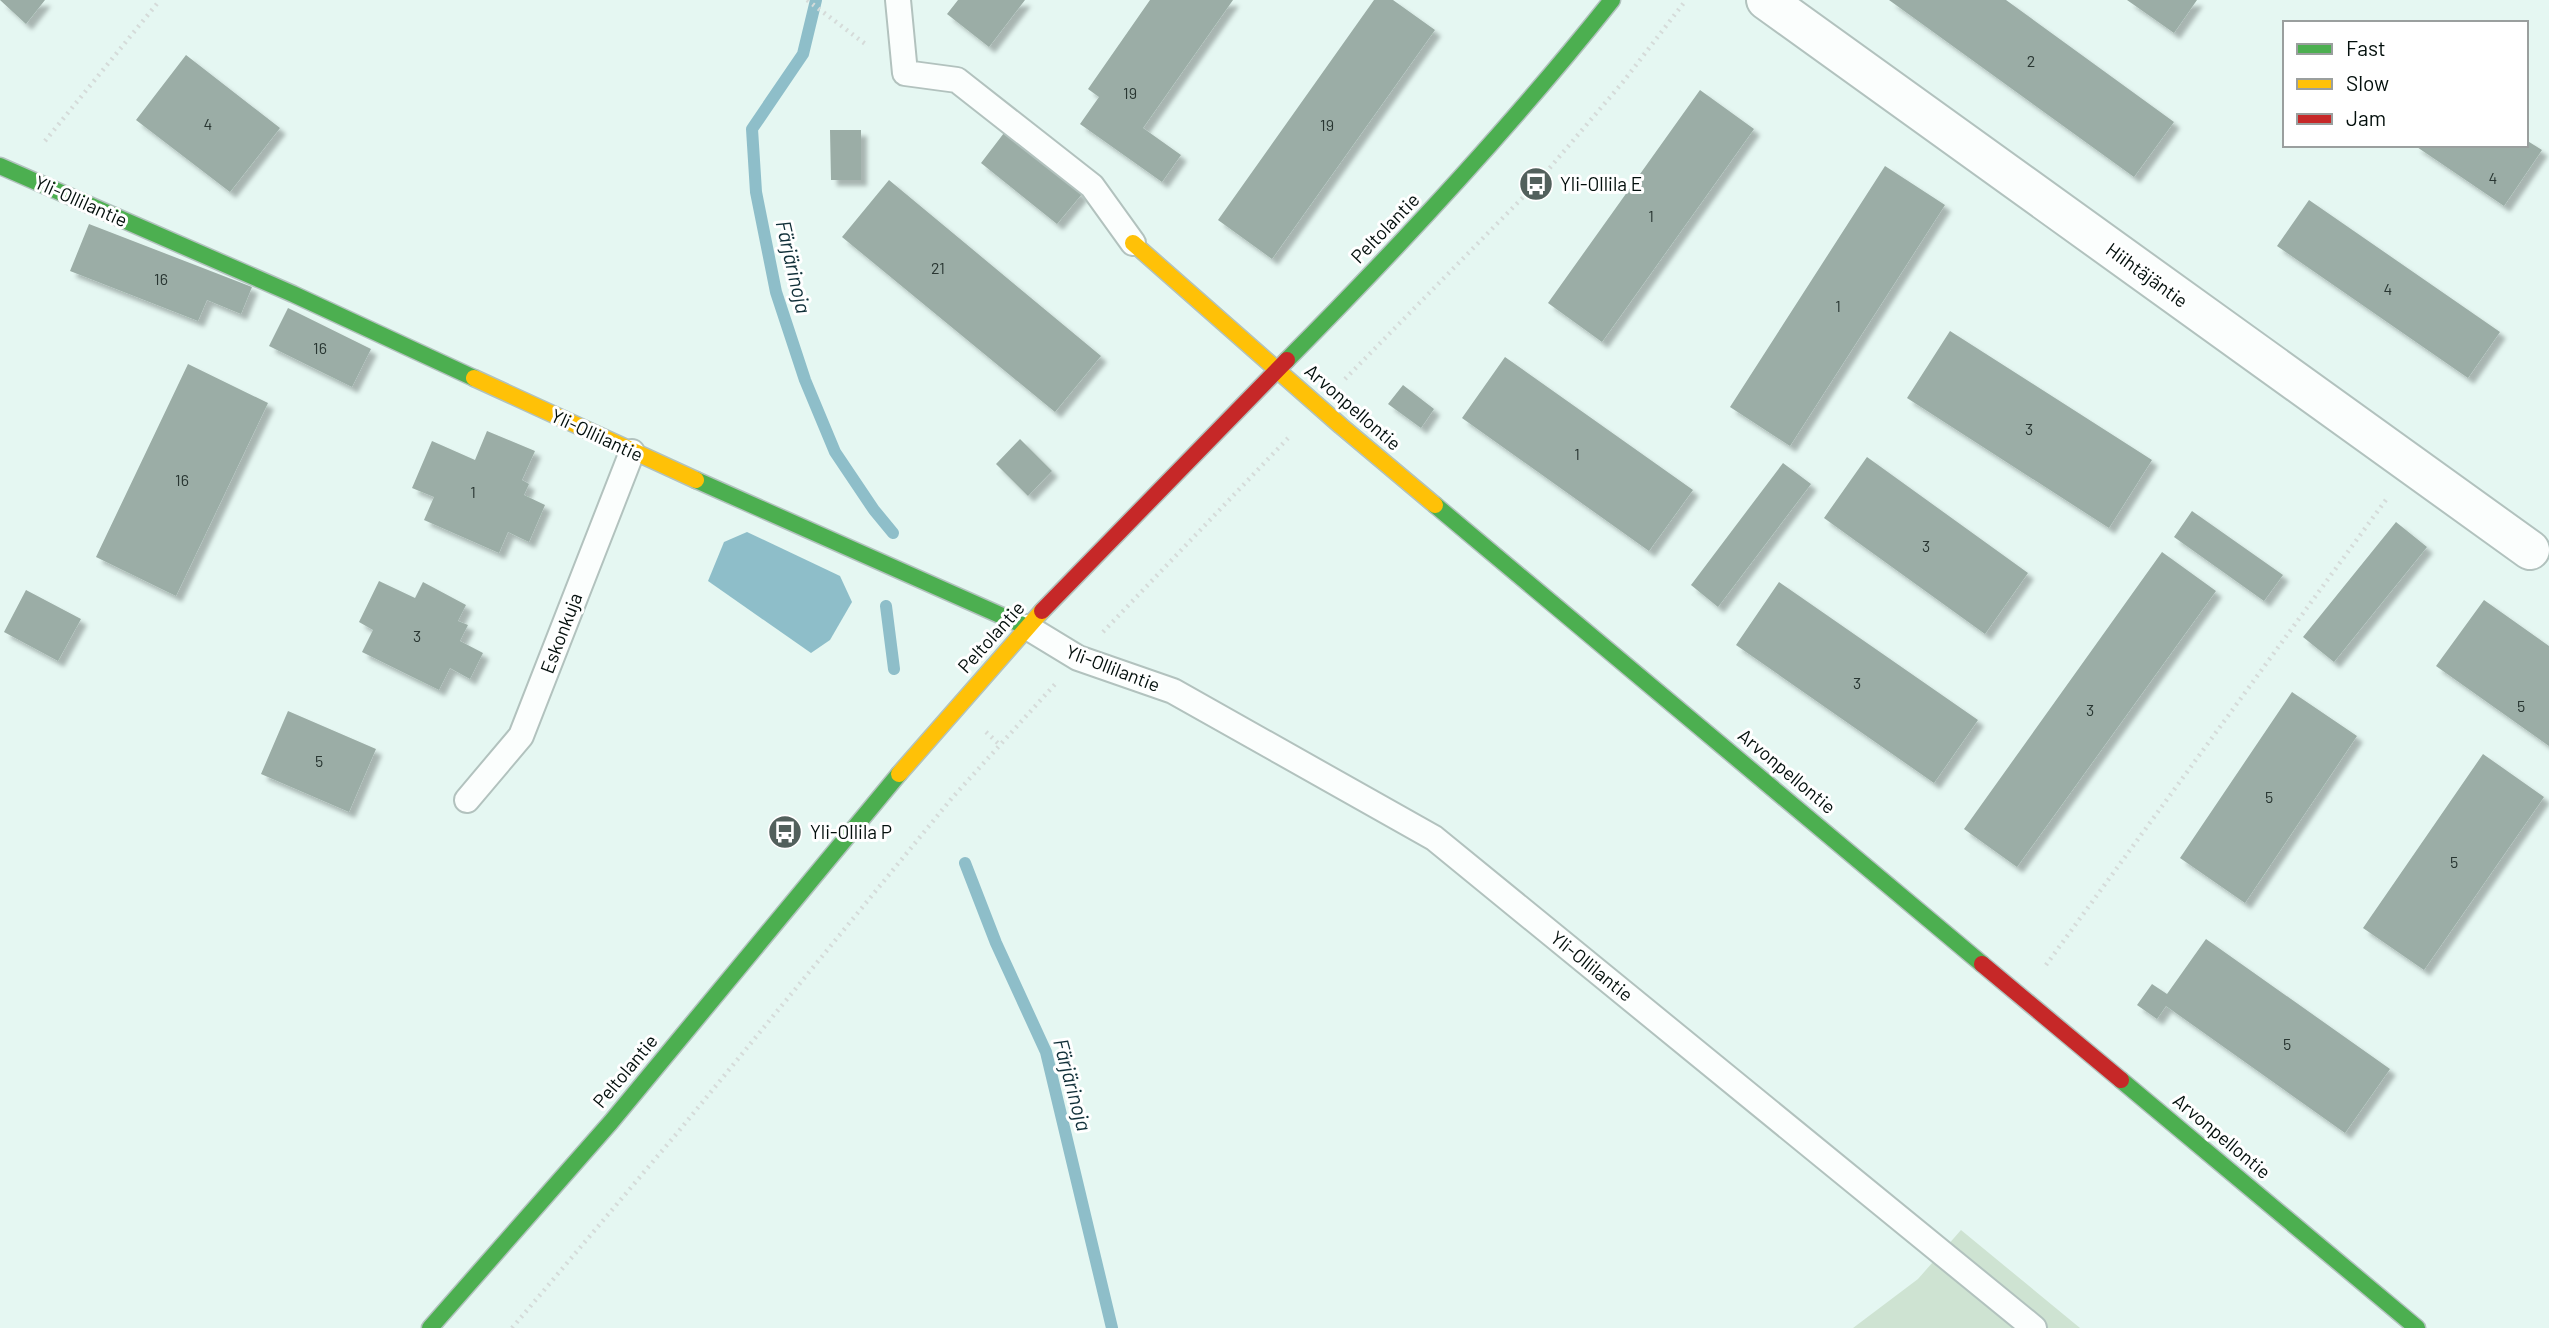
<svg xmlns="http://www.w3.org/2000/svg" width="2549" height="1328" font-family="Barlow,sans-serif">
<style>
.green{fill:#cee3d2}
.water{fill:#8ebec9}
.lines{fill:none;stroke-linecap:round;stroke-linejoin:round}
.stream{stroke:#8ebec9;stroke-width:12}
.building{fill:#9bada6;filter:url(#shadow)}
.lane-casing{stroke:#b2c2be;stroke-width:28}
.street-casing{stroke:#b2c2be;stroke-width:42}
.fast-casing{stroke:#b2c2be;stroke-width:19}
.slow-casing{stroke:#b2c2be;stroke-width:19}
.jam-casing{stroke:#b2c2be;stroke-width:19}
.path{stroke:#d5dbd9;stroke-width:4.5;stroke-dasharray:2 5;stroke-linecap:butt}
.lane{stroke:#fbfefd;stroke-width:24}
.street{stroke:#fbfefd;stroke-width:38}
.fast{stroke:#4caf50;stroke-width:16}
.slow{stroke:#ffc107;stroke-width:16}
.jam{stroke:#c62828;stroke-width:16}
.labels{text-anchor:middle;stroke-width:6;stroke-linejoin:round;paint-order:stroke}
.number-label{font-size:16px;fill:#293632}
.poi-label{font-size:19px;fill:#030f0c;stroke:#fff;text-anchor:start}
.street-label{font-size:19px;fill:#030f0c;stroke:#fff}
.water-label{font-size:21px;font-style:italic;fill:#102f38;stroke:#fff}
</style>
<defs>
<filter id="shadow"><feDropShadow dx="6" dy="6" stdDeviation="2" flood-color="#0004"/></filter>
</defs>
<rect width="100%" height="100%" fill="#e5f7f2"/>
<path class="green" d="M1961,1230L2080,1328H1853L1918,1279Z"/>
<path class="water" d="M747,532L840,576L852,602L830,640L811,653L708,581L724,542Z"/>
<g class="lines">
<path class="stream" d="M816,0L803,54L752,129L756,192L776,292L805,380L835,452L874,510L893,533
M886,606L894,669
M965,863L996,943L1046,1052L1112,1328"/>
</g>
<path class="building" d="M0,0H45L26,24Z
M958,0H1025L989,47L947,14Z
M1150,0H1233L1143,128L1181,155L1162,182L1080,124L1099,97L1088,89Z
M1374,0H1393L1435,30L1272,259L1218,220Z
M1889,0H2006L2174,122L2134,177Z
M2127,0H2197L2174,33Z
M186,55L280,128L230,192L136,120Z
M1700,90L1754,129L1602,342L1548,303Z
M830,130H861V180H831Z
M1004,133L1082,194L1057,224L981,163Z
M2526,140L2542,150L2504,206L2414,145H2526Z
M1885,166L1945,205L1790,446L1730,407Z
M889,180L1101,356L1055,412L842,237Z
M2309,200L2500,332L2468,378L2277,246Z
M89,224L252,287L241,314L207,300L198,321L70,271Z
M288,308L371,349L352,387L269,346Z
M1950,331L2152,460L2109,528L1907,398Z
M1505,357L1693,490L1649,551L1462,418Z
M188,364L268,403L176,596L96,557Z
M1403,385L1434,409L1421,428L1388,404Z
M487,431L535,451L522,480L529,484L524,495L545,505L529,542L508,532L499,553L424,520L434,497L412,488L432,441L475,460Z
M1020,439L1052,471L1028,496L996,464Z
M1867,457L2028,573L1985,634L1824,518Z
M1783,463L1811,484L1718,607L1691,585Z
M2192,511L2283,575L2264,601L2174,537Z
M2396,522L2427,547L2334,662L2303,637Z
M2162,552L2216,591L2017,867L1964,829Z
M379,581L415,598L423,582L466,605L458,621L468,625L460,641L483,653L470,679L450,668L439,690L362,652L373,630L359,622Z
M1779,582L1978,720L1934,783L1736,645Z
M26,590L81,619L58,661L4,632Z
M2484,600L2549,646V746L2436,666Z
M2292,692L2357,736L2245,903L2180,858Z
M288,711L376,749L349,812L261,774Z
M2483,754L2544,797L2424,970L2363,928Z
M2206,939L2390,1069L2345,1133L2166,1006L2157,1019L2137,1005L2152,984L2167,994Z"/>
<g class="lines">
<g class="lane-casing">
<path id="lane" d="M898,0L905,73L957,80L1092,186L1133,243
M1027,627L1078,658L1173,691L1434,838L2034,1328
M467,800L521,736L632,452"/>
</g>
<g class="street-casing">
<path id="street" d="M1766,0L2530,550"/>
</g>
<g class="fast-casing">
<path id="fast" d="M0,166L293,294L474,378
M1287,360C1401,245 1511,127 1612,0
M696,480L1027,627
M1435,505L1982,964
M2121,1080L2417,1328
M430,1328L611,1122L899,774"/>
</g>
<g class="slow-casing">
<path id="slow" d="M1133,243L1341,426L1435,505
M474,378L696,480
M899,774L1042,611"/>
</g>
<g class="jam-casing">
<path id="jam" d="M1042,611L1287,360
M1982,964L2121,1080"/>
</g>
<path class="path" d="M807,0L868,46
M45,141L160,0
M1345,379L1536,184L1623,82L1686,0
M1103,632L1291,435
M986,732L1000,745
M2046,965L2388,497
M512,1328L678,1132L952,798L1057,682"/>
<use href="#lane" class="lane"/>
<use href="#street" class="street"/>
<use href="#fast" class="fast"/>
<use href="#slow" class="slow"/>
<use href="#jam" class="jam"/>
</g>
<defs>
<g id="bus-disc" transform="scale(1.75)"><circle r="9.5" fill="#52605c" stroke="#fff"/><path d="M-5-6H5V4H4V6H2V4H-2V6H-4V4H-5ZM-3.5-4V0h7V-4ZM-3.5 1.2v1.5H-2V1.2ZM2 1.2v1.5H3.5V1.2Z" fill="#fff"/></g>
</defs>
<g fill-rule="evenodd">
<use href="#bus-disc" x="1536" y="184"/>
<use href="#bus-disc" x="785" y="832"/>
</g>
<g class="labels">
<g class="number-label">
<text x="2031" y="67">2</text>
<text x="1130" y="99">19</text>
<text x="208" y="130">4</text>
<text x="1327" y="131">19</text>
<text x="2493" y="184">4</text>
<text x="1651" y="222">1</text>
<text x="938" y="274">21</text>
<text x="161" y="285">16</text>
<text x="2388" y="295">4</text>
<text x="1838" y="312">1</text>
<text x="320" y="354">16</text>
<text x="2029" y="435">3</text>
<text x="1577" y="460">1</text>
<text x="182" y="486">16</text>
<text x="473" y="498">1</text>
<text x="1926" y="552">3</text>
<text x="417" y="642">3</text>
<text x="1857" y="689">3</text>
<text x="2521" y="712">5</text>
<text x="2090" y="716">3</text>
<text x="319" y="767">5</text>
<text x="2269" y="803">5</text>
<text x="2454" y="868">5</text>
<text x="2287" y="1050">5</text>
</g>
<g class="poi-label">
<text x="1560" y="191">Yli-Ollila E</text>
<text x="810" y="839">Yli-Ollila P</text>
</g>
<g class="street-label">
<text transform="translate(81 201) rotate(24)" y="7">Yli-Ollilantie</text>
<text transform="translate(1385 228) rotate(-46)" y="7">Peltolantie</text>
<text transform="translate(2147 275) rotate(36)" y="7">Hiihtäjäntie</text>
<text transform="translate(1353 407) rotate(41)" y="7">Arvonpellontie</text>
<text transform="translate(597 435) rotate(25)" y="7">Yli-Ollilantie</text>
<text transform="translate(561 633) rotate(-69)" y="7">Eskonkuja</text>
<text transform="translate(991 637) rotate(-48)" y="7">Peltolantie</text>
<text transform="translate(1113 668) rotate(21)" y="7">Yli-Ollilantie</text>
<text transform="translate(1787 771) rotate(40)" y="7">Arvonpellontie</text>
<text transform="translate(1592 966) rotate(39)" y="7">Yli-Ollilantie</text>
<text transform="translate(625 1071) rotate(-50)" y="7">Peltolantie</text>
<text transform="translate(2222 1136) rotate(40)" y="7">Arvonpellontie</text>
</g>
<g class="water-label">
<text transform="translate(793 267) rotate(77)" y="7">Färjärinoja</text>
<text transform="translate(1072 1085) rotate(75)" y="7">Färjärinoja</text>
</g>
</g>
<rect x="2283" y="21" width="245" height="126" fill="#ffffff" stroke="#9a9f9e" stroke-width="2"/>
<rect x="2297" y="44" width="35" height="10" fill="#4caf50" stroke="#9a9f9e" stroke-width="2"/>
<text x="2346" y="56" font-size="21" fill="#030f0c">Fast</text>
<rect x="2297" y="79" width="35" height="10" fill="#ffc107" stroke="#9a9f9e" stroke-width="2"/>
<text x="2346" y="91" font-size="21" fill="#030f0c">Slow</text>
<rect x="2297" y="114" width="35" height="10" fill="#c62828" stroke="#9a9f9e" stroke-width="2"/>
<text x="2346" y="126" font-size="21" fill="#030f0c">Jam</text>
</svg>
